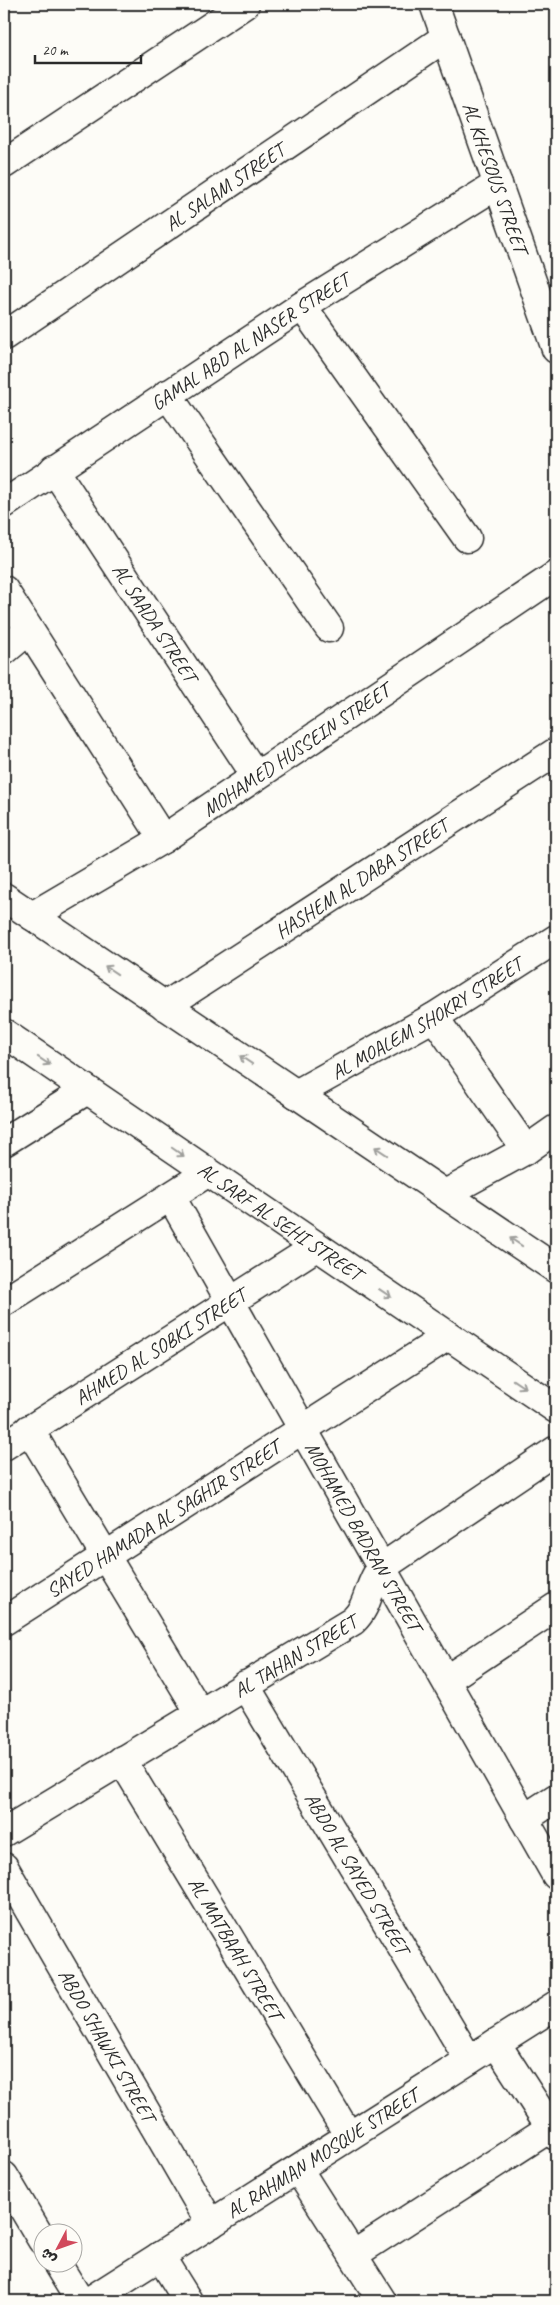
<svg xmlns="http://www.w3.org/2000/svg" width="560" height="2305" font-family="Caveat,'Playpen Sans Arabic',sans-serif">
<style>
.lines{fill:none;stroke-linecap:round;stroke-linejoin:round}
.minor-casing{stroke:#2b2b2b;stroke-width:31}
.minor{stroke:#fdfcf7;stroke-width:28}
.oneway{stroke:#9e9e9b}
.labels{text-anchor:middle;stroke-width:4.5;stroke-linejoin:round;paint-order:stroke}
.street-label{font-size:20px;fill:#2b2b2b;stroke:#fdfcf7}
</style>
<rect width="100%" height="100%" fill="#fdfcf7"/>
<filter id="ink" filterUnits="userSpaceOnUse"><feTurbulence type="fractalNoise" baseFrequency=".02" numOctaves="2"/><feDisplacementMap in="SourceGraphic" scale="10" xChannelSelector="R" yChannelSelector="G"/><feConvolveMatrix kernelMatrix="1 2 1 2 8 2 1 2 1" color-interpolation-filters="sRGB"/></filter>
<g filter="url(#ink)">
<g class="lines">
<g class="minor-casing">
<g id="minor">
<path id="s1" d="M434,4L556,349"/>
<path d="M4,164L245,4"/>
<path d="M302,306L467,538"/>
<path id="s2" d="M4,336L446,37"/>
<path d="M167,394L329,628"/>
<path id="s3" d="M54,469L256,776"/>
<path id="s4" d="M4,504L302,306L498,184"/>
<path d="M4,590L163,839"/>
<path d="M4,651L29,630"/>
<path d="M4,897L556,1269"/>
<path id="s5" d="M32,916L163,839L556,575"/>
<path id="s6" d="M165,1006L556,752"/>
<path d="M434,1017L526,1150"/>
<path id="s7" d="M4,1033L556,1409"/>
<path id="s8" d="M296,1094L434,1017L556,939"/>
<path d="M4,1142L87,1090"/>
<path d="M445,1194L526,1150L556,1129"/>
<path id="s9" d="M171,1197L556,1875"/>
<path d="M4,1302L207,1173"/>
<path d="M29,1429L200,1713"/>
<path id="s10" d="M4,1446L316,1247"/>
<path id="s11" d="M4,1621L448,1336"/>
<path d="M446,1680L556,1607"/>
<path id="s12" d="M245,1685L469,2060"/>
<path id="s13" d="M122,1760L349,2136"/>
<path d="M524,1819L556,1798"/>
<path id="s14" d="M4,1832L353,1621C370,1605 367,1586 381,1568L556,1450"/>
<path id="s15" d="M4,1867L211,2224"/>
<path d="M496,2043L556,2136"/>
<path d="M298,2169L382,2301"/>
<path d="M4,2176L42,2240"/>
<path d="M353,2255L550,2128"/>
<path d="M160,2256L188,2301"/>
<path d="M56,2262L80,2301"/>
<path id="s16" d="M89,2301L556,2005"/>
</g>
</g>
<use href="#minor" class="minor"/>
</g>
<defs><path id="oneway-shaft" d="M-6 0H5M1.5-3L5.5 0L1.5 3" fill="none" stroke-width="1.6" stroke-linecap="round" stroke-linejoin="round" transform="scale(1.25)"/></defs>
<g class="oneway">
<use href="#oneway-shaft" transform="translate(111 970) rotate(-146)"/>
<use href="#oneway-shaft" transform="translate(246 1060) rotate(-146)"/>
<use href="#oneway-shaft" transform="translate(44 1061) rotate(34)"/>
<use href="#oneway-shaft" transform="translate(381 1151) rotate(-146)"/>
<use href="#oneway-shaft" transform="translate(178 1152) rotate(35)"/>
<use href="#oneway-shaft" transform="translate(516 1242) rotate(-146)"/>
<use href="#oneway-shaft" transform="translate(385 1293) rotate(34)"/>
<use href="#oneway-shaft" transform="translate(519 1384) rotate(34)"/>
</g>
</g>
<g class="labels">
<g class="street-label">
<text dy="7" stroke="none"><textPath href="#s1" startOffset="184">AL KHESOUS STREET</textPath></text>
<text dy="7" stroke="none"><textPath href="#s2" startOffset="266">AL SALAM STREET</textPath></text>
<text dy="7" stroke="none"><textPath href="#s4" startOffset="295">GAMAL ABD AL NASER STREET</textPath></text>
<text dy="7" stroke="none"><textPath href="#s3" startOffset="184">AL SAADA STREET</textPath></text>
<text dy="7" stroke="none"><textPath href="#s5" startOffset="312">MOHAMED HUSSEIN STREET</textPath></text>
<text dy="7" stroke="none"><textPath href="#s6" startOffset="234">HASHEM AL DABA STREET</textPath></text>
<text dy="7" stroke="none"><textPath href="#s8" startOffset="151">AL MOALEM SHOKRY STREET</textPath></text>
<text dy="7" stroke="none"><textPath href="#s7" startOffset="334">AL SARF AL SEHI STREET</textPath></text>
<text dy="7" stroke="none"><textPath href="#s10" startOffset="185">AHMED AL SOBKI STREET</textPath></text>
<text dy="7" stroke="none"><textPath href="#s11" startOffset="189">SAYED HAMADA AL SAGHIR STREET</textPath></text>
<text dy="7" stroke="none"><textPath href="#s9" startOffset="390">MOHAMED BADRAN STREET</textPath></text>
<text dy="7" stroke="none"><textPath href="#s14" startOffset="340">AL TAHAN STREET</textPath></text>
<text dy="7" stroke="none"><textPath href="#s12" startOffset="219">ABDO AL SAYED STREET</textPath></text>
<text dy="7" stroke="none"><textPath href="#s13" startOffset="220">AL MATBAAH STREET</textPath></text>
<text dy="7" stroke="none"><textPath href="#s15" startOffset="206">ABDO SHAWKI STREET</textPath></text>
<text dy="7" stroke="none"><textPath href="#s16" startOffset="276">AL RAHMAN MOSQUE STREET</textPath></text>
</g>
</g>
<rect width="560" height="2305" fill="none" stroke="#fdfcf7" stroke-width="20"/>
<rect x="10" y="10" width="540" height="2285" fill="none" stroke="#2b2b2b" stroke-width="2" filter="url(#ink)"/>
<g transform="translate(58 2248) rotate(229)"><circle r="24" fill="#fdfcf7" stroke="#a9a8a5"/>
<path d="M0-4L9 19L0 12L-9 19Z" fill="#d1495b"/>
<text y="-8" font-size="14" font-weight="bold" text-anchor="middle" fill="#2b2b2b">ش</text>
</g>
<path d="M35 55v8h106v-8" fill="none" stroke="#2b2b2b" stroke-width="2.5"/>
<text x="42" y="55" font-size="15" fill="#2b2b2b" stroke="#fdfcf7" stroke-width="4" paint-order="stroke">20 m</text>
</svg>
